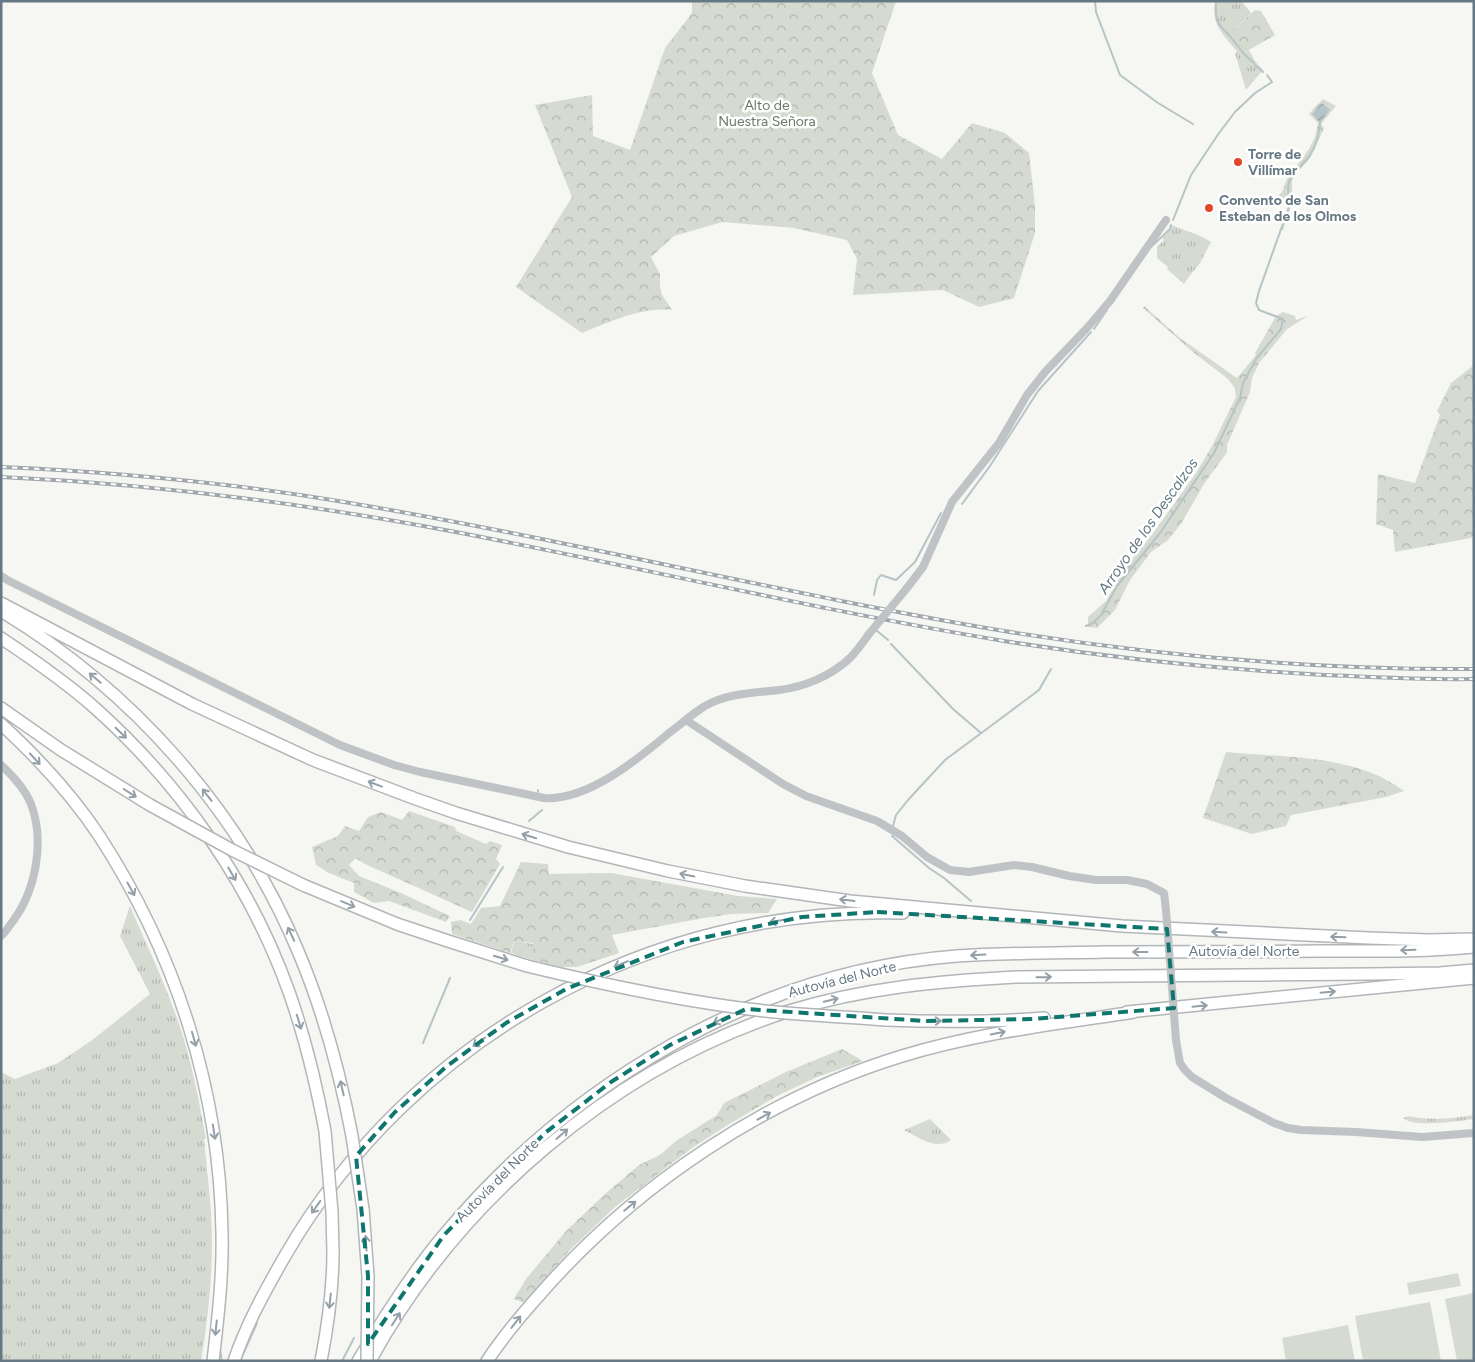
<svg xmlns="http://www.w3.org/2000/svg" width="1475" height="1362" font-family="Figtree,sans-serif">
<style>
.grass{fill:url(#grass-tufts)}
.forest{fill:url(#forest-crowns)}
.garden{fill:#d6dbd2}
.water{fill:url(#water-waves)}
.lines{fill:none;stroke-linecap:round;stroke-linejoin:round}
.stream{stroke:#b6c4c7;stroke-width:2}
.highway-casing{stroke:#b2b6b9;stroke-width:14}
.minor{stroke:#bfc3c6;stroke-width:8}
.highway{stroke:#fff;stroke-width:11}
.rail-casing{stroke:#a0a7ac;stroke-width:4}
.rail{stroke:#fff;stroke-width:2;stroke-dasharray:5.5;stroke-linecap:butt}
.highway-bridge-casing{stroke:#b2b6b9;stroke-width:14;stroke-linecap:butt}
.minor-bridge{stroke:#bfc3c6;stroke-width:8}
.highway-bridge{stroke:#fff;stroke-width:11}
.oneway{stroke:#93a0a8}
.marked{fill:none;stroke:#0f766e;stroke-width:4;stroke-dasharray:10 6;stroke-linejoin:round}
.poi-dot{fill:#e14728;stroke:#fff;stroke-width:2}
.labels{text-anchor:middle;stroke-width:5;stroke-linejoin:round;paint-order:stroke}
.park-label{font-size:14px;fill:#6a7a64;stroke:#fff}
.poi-label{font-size:14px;font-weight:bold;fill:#657883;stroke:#fff;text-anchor:start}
.street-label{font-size:14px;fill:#657883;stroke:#fff}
.water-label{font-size:15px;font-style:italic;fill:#617a80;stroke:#fff}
</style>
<defs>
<pattern id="grass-tufts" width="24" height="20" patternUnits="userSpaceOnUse" patternTransform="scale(1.25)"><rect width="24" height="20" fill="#d6dbd2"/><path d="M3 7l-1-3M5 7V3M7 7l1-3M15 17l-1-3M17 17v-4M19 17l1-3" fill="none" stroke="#b1b6b0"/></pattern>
<pattern id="forest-crowns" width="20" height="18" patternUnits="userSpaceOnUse" patternTransform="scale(1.25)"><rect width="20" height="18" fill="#d6dbd2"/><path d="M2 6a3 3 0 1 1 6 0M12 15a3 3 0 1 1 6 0" fill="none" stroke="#b1b6b0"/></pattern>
<pattern id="water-waves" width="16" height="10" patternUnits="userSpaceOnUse" patternTransform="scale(1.25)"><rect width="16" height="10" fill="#b6c4c7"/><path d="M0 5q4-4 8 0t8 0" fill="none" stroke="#98a4a7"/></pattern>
</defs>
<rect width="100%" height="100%" fill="#f6f6f2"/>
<path class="grass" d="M1215,1H1241L1251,13C1244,21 1230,30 1228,41C1216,25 1213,22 1215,1Z
M1249,50L1255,61L1263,70L1246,90L1235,53L1237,51L1241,56Z
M1172,225C1186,231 1199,234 1211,242L1200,263L1191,274L1184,284L1167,269L1168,267L1157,258V247L1164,240L1162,238L1171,229Z
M130,906C147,946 166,985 180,1027C192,1063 199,1101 206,1139H204C206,1159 208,1180 210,1200C215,1253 210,1308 201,1361H1V1072L15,1079L58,1063L91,1041L150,994L120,936Z
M514,941L533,944V960L511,953Z
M1474,1115V1119C1459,1121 1414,1128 1403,1118C1409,1115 1413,1117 1419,1118C1437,1120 1455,1118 1474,1115Z
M930,1119L951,1140C936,1151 918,1137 904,1130Z"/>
<path class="forest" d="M692,1H896L872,73L898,135L942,159L972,123L1005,133L1029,153L1035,206V233L1014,298L979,307L943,290L853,295L857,259L847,240L794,228L722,222L674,236L651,257L660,274V287L662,295L672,310C641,307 610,322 582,333L516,287L572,197L535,105L592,95L593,136L630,150L665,48L692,13Z
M1255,10L1261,11L1275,35L1249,50L1241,56L1228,41L1231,32Z
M1323,99L1336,106L1321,124L1324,128L1311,157L1294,176L1292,181V204L1283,230L1281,229L1289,204V200L1277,197L1282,192L1289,174L1302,159L1310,147L1315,137L1318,123L1309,114Z
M1144,306L1180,338L1237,378L1256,355L1255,353L1276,316L1283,312L1295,316L1296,320L1308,316L1287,329L1259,363L1252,378L1250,392L1227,445V452L1204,484L1181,524L1168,540L1151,552L1130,580L1115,610L1097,628L1088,627V617L1106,601L1125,568L1154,532L1196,473L1212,446L1236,397L1235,388L1228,379L1193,352L1143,308Z
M1474,365V536L1471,538L1395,552L1393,530L1376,524L1378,474L1415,483L1440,415L1437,411L1451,383Z
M1226,752C1284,758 1355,754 1404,791L1386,797L1291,815L1286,826L1252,834L1203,818Z
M409,811L455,827L456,831L486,844L490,841L502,845L496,859L500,864L472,912L367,865L355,858L349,865L359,876L401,893L450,916L446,922L389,901L374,903L354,892V883L329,873L316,865L312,847L338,836L345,826L359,831L368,817L381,812L402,820Z
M521,862L548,864L549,874L611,873L738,896L777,899L768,913L731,914L704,918L612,935L619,953L577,967H560L533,960V943L514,941L510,953L452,934L451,922L460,920L471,924L481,908L500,906Z
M842,1049L863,1061L817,1077L777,1096L726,1126L692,1148L615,1207L569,1251L525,1303L514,1299L526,1279L566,1231L605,1194L639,1165L660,1155L676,1141L717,1115L724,1103L786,1072Z"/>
<path class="garden" d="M1458,1273L1461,1286L1409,1295L1407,1283Z
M1474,1293V1361H1457L1445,1299Z
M1430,1302L1441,1361H1363L1355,1316Z
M1348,1325L1355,1361H1286L1282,1338Z"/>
<path class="water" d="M1322,103L1330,110L1320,123L1312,114Z"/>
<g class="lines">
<path class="stream" d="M1095,1L1096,12L1120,75L1158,103L1193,124
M1216,1C1215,19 1216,23 1229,35
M1229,35L1244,54
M1244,54L1254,63
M1255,65L1263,72
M1173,220L1191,175L1219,133L1235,112L1255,93L1272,82L1267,75
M1151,247L1170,229L1171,225
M1094,329L1107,310
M962,504L990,466L1038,391L1091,332
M874,595L877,580L881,575L896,580L915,562L941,513
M1086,626L1093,623L1101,615L1117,586L1160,533L1214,453L1240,398L1243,383L1256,359L1281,329L1283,319L1259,310L1256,303L1259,291L1290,204L1288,189L1289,182L1292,176L1308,158L1314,148L1318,137L1320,123
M876,630L888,640
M891,644L953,709L981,733
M538,792V790
M529,821L542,810
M893,826L896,815L908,800L945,760L1039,690L1051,669
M892,836L929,868L944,878L971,901
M470,920L503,867
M423,1043L450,978
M226,1294V1286
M220,1350L222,1361
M240,1361L257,1323
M342,1361L354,1338"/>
<g class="highway-casing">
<path id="highway" d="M1,603L192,704L313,760L416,799L456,813L568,847L668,871L745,886L850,901L1122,926L1369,938L1429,940L1474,939
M1,611C132,690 239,810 298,951C323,1010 340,1073 352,1136
M1,638C34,660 66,682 95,708C181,785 250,883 289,992C305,1037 316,1083 325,1131
M1,708L61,750L150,805
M1,724C37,757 73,796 100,837C177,956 220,1092 222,1233C223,1275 218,1318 213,1361
M303,885L397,924L448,941L527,966
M1127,1012L1474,978
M886,1020C938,1022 991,1022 1044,1018
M363,1209L368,1276
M234,1361C246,1325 266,1289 285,1256C411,1038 651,905 903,913
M321,1361C328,1325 333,1288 333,1252
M358,1361C384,1317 411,1274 444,1235C571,1083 757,971 957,956C1006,953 1055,953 1104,952C1176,952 1249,952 1321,951C1372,951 1423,952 1474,947
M370,1361C458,1200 614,1067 789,1011C863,988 939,981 1016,977L1371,974L1440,973L1474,970
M487,1361C503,1337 522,1314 542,1292C636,1185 765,1098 902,1056C978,1033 1056,1024 1134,1012"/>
</g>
<path class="minor" d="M1,576L9,581L340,745L394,765L420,772L544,798C587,801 637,760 669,733C681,724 692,714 705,706C728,693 754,693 779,690C804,687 831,676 850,658C857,651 863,642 869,634
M907,588L923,567L952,502L999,443L1027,395L1045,372L1088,327L1110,301L1166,220
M686,720L783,784L806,796L877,821L902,836L927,857L950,870L969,872L1014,865L1032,867L1069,876L1096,880H1127L1147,884L1164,893L1166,910
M1,765C13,776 25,789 31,804C45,841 36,890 13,921C9,926 6,932 1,936
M1176,1040L1180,1063L1185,1070L1192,1077L1226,1098L1274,1123L1288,1128L1301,1130L1356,1132L1422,1137L1474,1133"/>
<use href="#highway" class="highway"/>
<g class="rail-casing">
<path id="rail" d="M1,467C116,472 231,483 344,502C565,539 783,594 1004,631C1159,656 1317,670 1474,669
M1,477C156,484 309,504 461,533C643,568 822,611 1004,641C1110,658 1217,669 1324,675C1374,677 1424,680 1474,679"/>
</g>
<use href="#rail" class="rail"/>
<g class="highway-bridge-casing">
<path id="highway-bridge" d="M150,805L232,850L303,885
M527,966C605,985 684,1002 765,1011C805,1015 845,1017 886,1020
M325,1131L332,1212L333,1252
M352,1136L363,1209
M367,1361L368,1276"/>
</g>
<path class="minor-bridge" d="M869,634L907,588
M1166,910L1176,1040"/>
<use href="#highway-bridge" class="highway-bridge"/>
</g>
<defs><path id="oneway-shaft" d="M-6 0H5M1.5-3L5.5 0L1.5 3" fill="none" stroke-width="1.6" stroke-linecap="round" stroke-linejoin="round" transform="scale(1.25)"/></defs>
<g class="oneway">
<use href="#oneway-shaft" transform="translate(95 678) rotate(-140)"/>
<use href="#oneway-shaft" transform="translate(121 733) rotate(44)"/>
<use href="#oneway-shaft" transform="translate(35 759) rotate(47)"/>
<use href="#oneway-shaft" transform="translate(375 784) rotate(-159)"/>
<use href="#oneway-shaft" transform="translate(130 793) rotate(32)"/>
<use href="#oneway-shaft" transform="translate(207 795) rotate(-128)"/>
<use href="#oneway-shaft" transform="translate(529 836) rotate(-163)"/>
<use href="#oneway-shaft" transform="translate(232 874) rotate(60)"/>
<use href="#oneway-shaft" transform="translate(687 875) rotate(-169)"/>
<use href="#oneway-shaft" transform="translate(131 889) rotate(61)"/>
<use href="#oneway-shaft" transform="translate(847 900) rotate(-173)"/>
<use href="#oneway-shaft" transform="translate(348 904) rotate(23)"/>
<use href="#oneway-shaft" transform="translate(777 921) rotate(171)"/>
<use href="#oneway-shaft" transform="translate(1219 932) rotate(-177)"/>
<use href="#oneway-shaft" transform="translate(291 934) rotate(-115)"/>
<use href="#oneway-shaft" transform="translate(1338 937) rotate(-178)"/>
<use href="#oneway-shaft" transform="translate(1408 950) rotate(178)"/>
<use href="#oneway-shaft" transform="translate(1140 952) rotate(180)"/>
<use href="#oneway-shaft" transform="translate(978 955) rotate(177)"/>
<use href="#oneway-shaft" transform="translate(501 958) rotate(17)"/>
<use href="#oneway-shaft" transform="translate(621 964) rotate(158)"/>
<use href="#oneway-shaft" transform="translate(1044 977) rotate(-1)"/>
<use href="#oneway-shaft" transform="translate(1328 992) rotate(-5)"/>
<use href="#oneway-shaft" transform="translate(831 1000) rotate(-14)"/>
<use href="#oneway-shaft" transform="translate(1200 1006) rotate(-6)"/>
<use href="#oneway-shaft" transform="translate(720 1020) rotate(154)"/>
<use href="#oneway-shaft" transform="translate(934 1021) rotate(-1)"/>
<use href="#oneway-shaft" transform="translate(299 1022) rotate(73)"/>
<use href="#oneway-shaft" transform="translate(998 1033) rotate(-11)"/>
<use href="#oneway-shaft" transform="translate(194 1039) rotate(74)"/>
<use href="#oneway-shaft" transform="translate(479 1042) rotate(144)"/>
<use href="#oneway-shaft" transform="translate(342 1088) rotate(-103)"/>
<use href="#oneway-shaft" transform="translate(764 1116) rotate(-29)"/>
<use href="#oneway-shaft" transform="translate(214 1132) rotate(81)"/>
<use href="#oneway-shaft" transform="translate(562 1134) rotate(-41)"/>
<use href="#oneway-shaft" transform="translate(630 1206) rotate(-39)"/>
<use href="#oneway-shaft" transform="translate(316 1207) rotate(125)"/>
<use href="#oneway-shaft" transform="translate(366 1243) rotate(-94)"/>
<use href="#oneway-shaft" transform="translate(330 1301) rotate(96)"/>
<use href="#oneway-shaft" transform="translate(396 1319) rotate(-57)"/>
<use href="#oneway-shaft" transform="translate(516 1322) rotate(-52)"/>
<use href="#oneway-shaft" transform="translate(216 1328) rotate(96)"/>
</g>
<path class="marked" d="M877,912L1167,929L1174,1008L1033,1019L925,1021L746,1009L670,1045L611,1082L545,1133L444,1235L368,1344V1276L356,1156L395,1112L447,1066L506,1023L566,989L683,942L802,917Z"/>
<g class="poi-dot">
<circle cx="1238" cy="162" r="5"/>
<circle cx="1209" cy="208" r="5"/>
</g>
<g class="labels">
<g class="park-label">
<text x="767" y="110">Alto de<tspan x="767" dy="16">Nuestra Señora</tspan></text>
</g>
<g class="poi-label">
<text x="1248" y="159">Torre de<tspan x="1248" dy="16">Villímar</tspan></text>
<text x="1219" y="205">Convento de San<tspan x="1219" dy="16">Esteban de los Olmos</tspan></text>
</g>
<g class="street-label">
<text x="1244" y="956">Autovía del Norte</text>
<text transform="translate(842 979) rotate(-14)" y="5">Autovía del Norte</text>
<text transform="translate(497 1180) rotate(-45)" y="5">Autovía del Norte</text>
</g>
<g class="water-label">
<text transform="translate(1148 526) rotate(-55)" y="5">Arroyo de los Descalzos</text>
</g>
</g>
<rect width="1475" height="1362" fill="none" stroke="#657883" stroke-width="5"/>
</svg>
